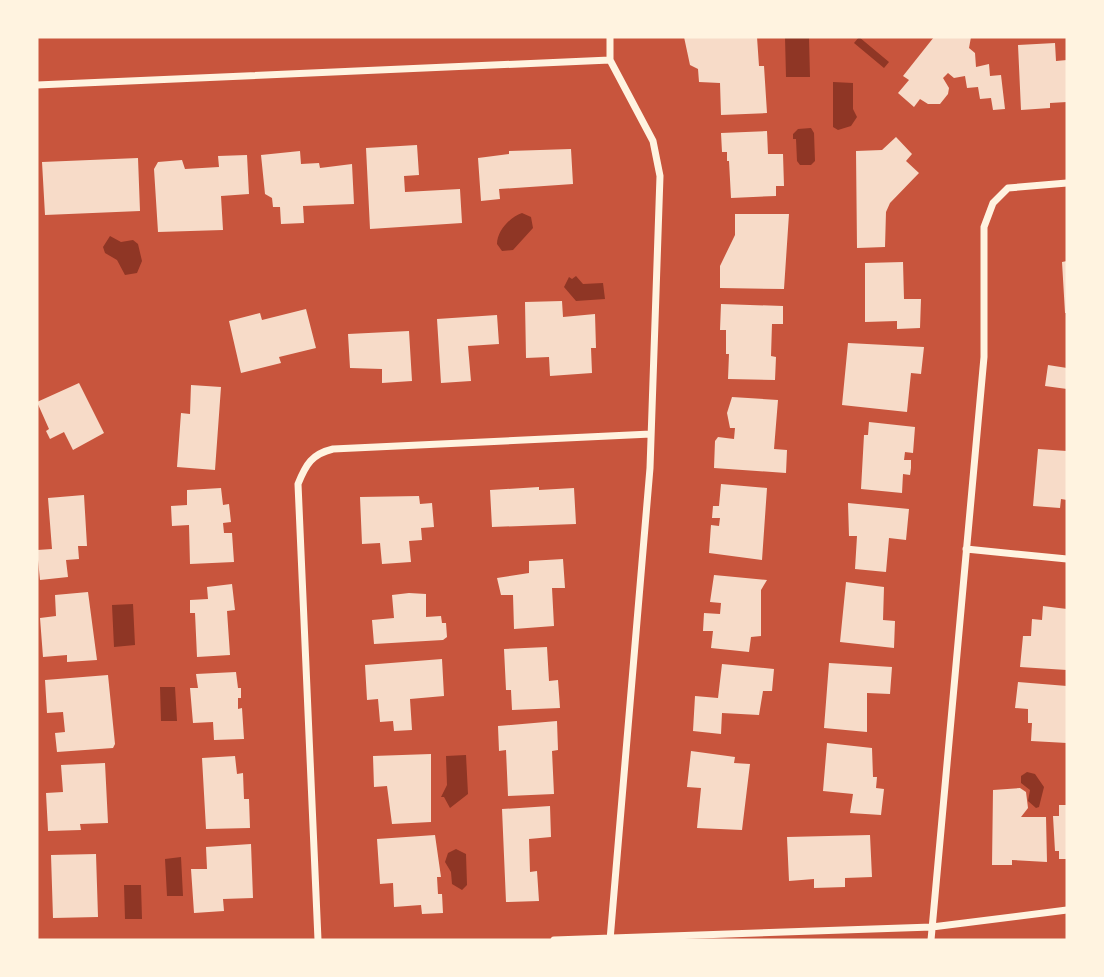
<svg xmlns="http://www.w3.org/2000/svg" width="1104" height="977" font-family="'PT Sans',sans-serif">
<style>
.water{fill:#8f3625}
.building{fill:#f7dbc8}
.lines{fill:none;stroke-linecap:round;stroke-linejoin:round}
.minor{stroke:#fff3e0;stroke-width:7}
</style>
<rect width="100%" height="100%" fill="#c8553d"/>
<path class="water" d="M785,37H809L810,77H786Z
M859,37L889,62L884,68L854,43Z
M833,82L853,83V109L857,117L851,126L838,130L833,127Z
M811,128L814,133L815,161L811,165H800L797,161L796,139H793V134L798,129Z
M522,213L531,217L533,228L513,250L502,251L497,244C497,231 510,217 522,213Z
M110,236L121,242L133,240L138,244L142,261L137,273L125,275L117,260L105,253L103,247Z
M576,276L583,284L603,283L605,299L576,301L564,287L569,277L572,279Z
M133,604L135,645L114,647L112,605Z
M160,687H175L177,721H161Z
M466,755L468,794L450,808L444,797H441L447,785L446,756Z
M1027,772L1035,774L1044,787L1039,807L1036,808L1028,801L1030,790L1021,783V776Z
M456,849L466,854L467,885L462,890L452,884L451,872L445,862L448,853Z
M181,857L183,896H167L165,859Z
M124,885H141L142,919H125Z"/>
<path class="building" d="M684,37H757L759,66H764L767,113L721,115L720,83L699,82L698,69L690,65Z
M934,37H971L969,48L975,53L976,67L989,64L990,76L1001,75L1005,109L993,110L991,98L980,99L978,87L967,88L965,76L954,78L948,73L943,78L949,88L948,94L940,104H928L920,99L914,107L898,93L909,80L903,76Z
M1055,43L1056,61L1067,60V102L1050,103V108L1021,110L1018,45Z
M767,131L768,154H783L784,186H776V196L731,198L729,161H727V152H722L721,133Z
M896,137L912,154L906,161L919,173L890,203L886,212L885,247L857,248L856,151L882,150Z
M417,145L419,175L404,176L405,192L460,189L462,223L370,229L366,148Z
M571,149L573,184L499,189L500,199L481,201L478,158L509,154V151Z
M300,151L301,164L319,163L320,168L352,164L354,204L303,206L304,223L281,224L280,207H273L272,198L265,194L261,155Z
M247,155L249,194L221,196L223,230L158,232L154,169L158,162L182,160L185,169L219,167L218,156Z
M138,158L140,211L45,215L42,162Z
M735,214H789L784,289L720,288V266L735,235Z
M1067,261V313H1065L1062,262Z
M903,262L904,299H921L920,328L897,329V321L865,322V263Z
M562,301L563,317L595,314L596,348H591L592,373L550,376L549,357L526,358L525,302Z
M721,304L783,306V324H772L771,356L776,357L775,380L728,379L729,354H726V330H720Z
M306,309L316,348L279,357L281,363L241,373L229,321L260,313L262,320Z
M497,315L499,344L468,346L471,381L441,383L437,319Z
M409,331L412,381L382,383V369L350,368L348,334Z
M848,343L924,347L921,374L911,373L907,412L842,405Z
M1048,365L1067,368V389L1045,386Z
M79,383L104,433L73,450L64,432L50,439L46,431L49,429L37,402Z
M191,385L221,387L215,470L177,467L181,413L190,414Z
M732,397L778,400L774,449L787,450L786,473L714,468L715,441L718,437L734,439L735,428H730L727,413Z
M869,422L915,427L913,453L905,452L904,460H911V468L910,475L903,474L902,493L861,489L864,435H868Z
M1038,449L1067,451V500L1061,499L1060,508L1033,506Z
M721,484L767,488L762,560L709,553L711,525L719,526L720,518H712L713,506H719Z
M539,487V490L574,488L576,524L492,527L490,490Z
M221,488L223,505L229,504L231,522L223,523L224,533H232L234,562L190,564L189,525L172,526L171,506L187,505V490Z
M84,495L87,546H78L79,559L66,560L68,577L40,580L37,550L52,549L48,498Z
M419,496L420,504L432,503L434,527L421,528L422,540L409,541L411,562L382,564L380,543L362,544L360,497Z
M848,503L909,509L906,540L889,538L886,572L855,569L857,536H849Z
M563,559L565,588H552L554,626L514,629L513,595H501L497,578L529,573V561Z
M714,575L767,580L761,590V636L751,637L749,652L711,648L713,631H703L704,613L720,614L721,603L710,602Z
M846,582L884,587L883,620L895,621L894,648L840,642Z
M232,584L235,610L227,611L230,655L197,657L195,613H190V600L208,599L207,587Z
M88,592L97,660L67,662V655L43,657L40,618L56,616L55,595Z
M409,593L426,594V617L441,616L442,623H446L447,637L443,640L374,644L372,620L394,618L392,595Z
M1043,606L1067,609V670L1020,667L1023,636H1031L1032,619L1042,620Z
M547,647L549,681L558,680L560,708L512,710L511,690H506L504,649Z
M442,659L444,696L410,699L412,730L394,731L393,721L380,722L378,699L367,700L365,665Z
M829,663L892,667L890,694L867,693V732L824,728Z
M722,664L774,669L772,691H763L759,715L722,713L721,734L693,731L695,696L718,698Z
M236,672L238,688H241V698H238V709L242,708L244,739L214,740L213,722L193,723L190,688H198L196,674Z
M108,675L115,744L113,748L57,752L55,733L65,732L63,712L47,713L45,680Z
M1018,682L1067,686V743L1031,741L1032,723H1028V709L1015,708Z
M557,721L558,750L552,751L554,794L508,796L506,750L499,751L498,726Z
M827,743L872,748L873,777H877L876,788L884,789L881,815L850,813L853,794L823,791Z
M691,751L735,757L734,763L750,764L742,830L697,828L701,788L687,787Z
M431,754V822L392,824L387,786L374,787L373,756Z
M235,756L237,774L243,773L244,799H249L250,828L206,829L202,758Z
M105,763L108,823L80,824L81,830L48,831L46,793L63,792L61,765Z
M1020,788L1026,792L1028,808L1021,817H1046L1047,862L1012,860V865H992L993,790Z
M1059,805H1067V859H1059V851H1055L1053,816H1059Z
M550,806L551,837L529,839L530,872L537,871L539,901L506,902L502,809Z
M435,835L441,877H437L438,894H442L443,913L422,914L421,905L394,907L393,883L380,884L377,839Z
M870,835L872,877L845,878V887L814,888V879L789,881L787,837Z
M251,844L253,898L223,899L224,911L194,913L191,869H207L206,847Z
M96,854L98,917L53,918L51,855Z"/>
<g class="lines">
<path class="minor" d="M37,85L610,60
M966,549L1067,559
M318,940L298,484C306,464 312,454 333,449L651,434
M554,940L932,927L1067,910
M610,940L650,468L660,176L653,141L610,60V37
M931,940L984,357V227L993,203L1008,188L1067,183"/>
</g>
<rect width="1104" height="977" fill="none" stroke="#fff3e0" stroke-width="77"/>
</svg>
